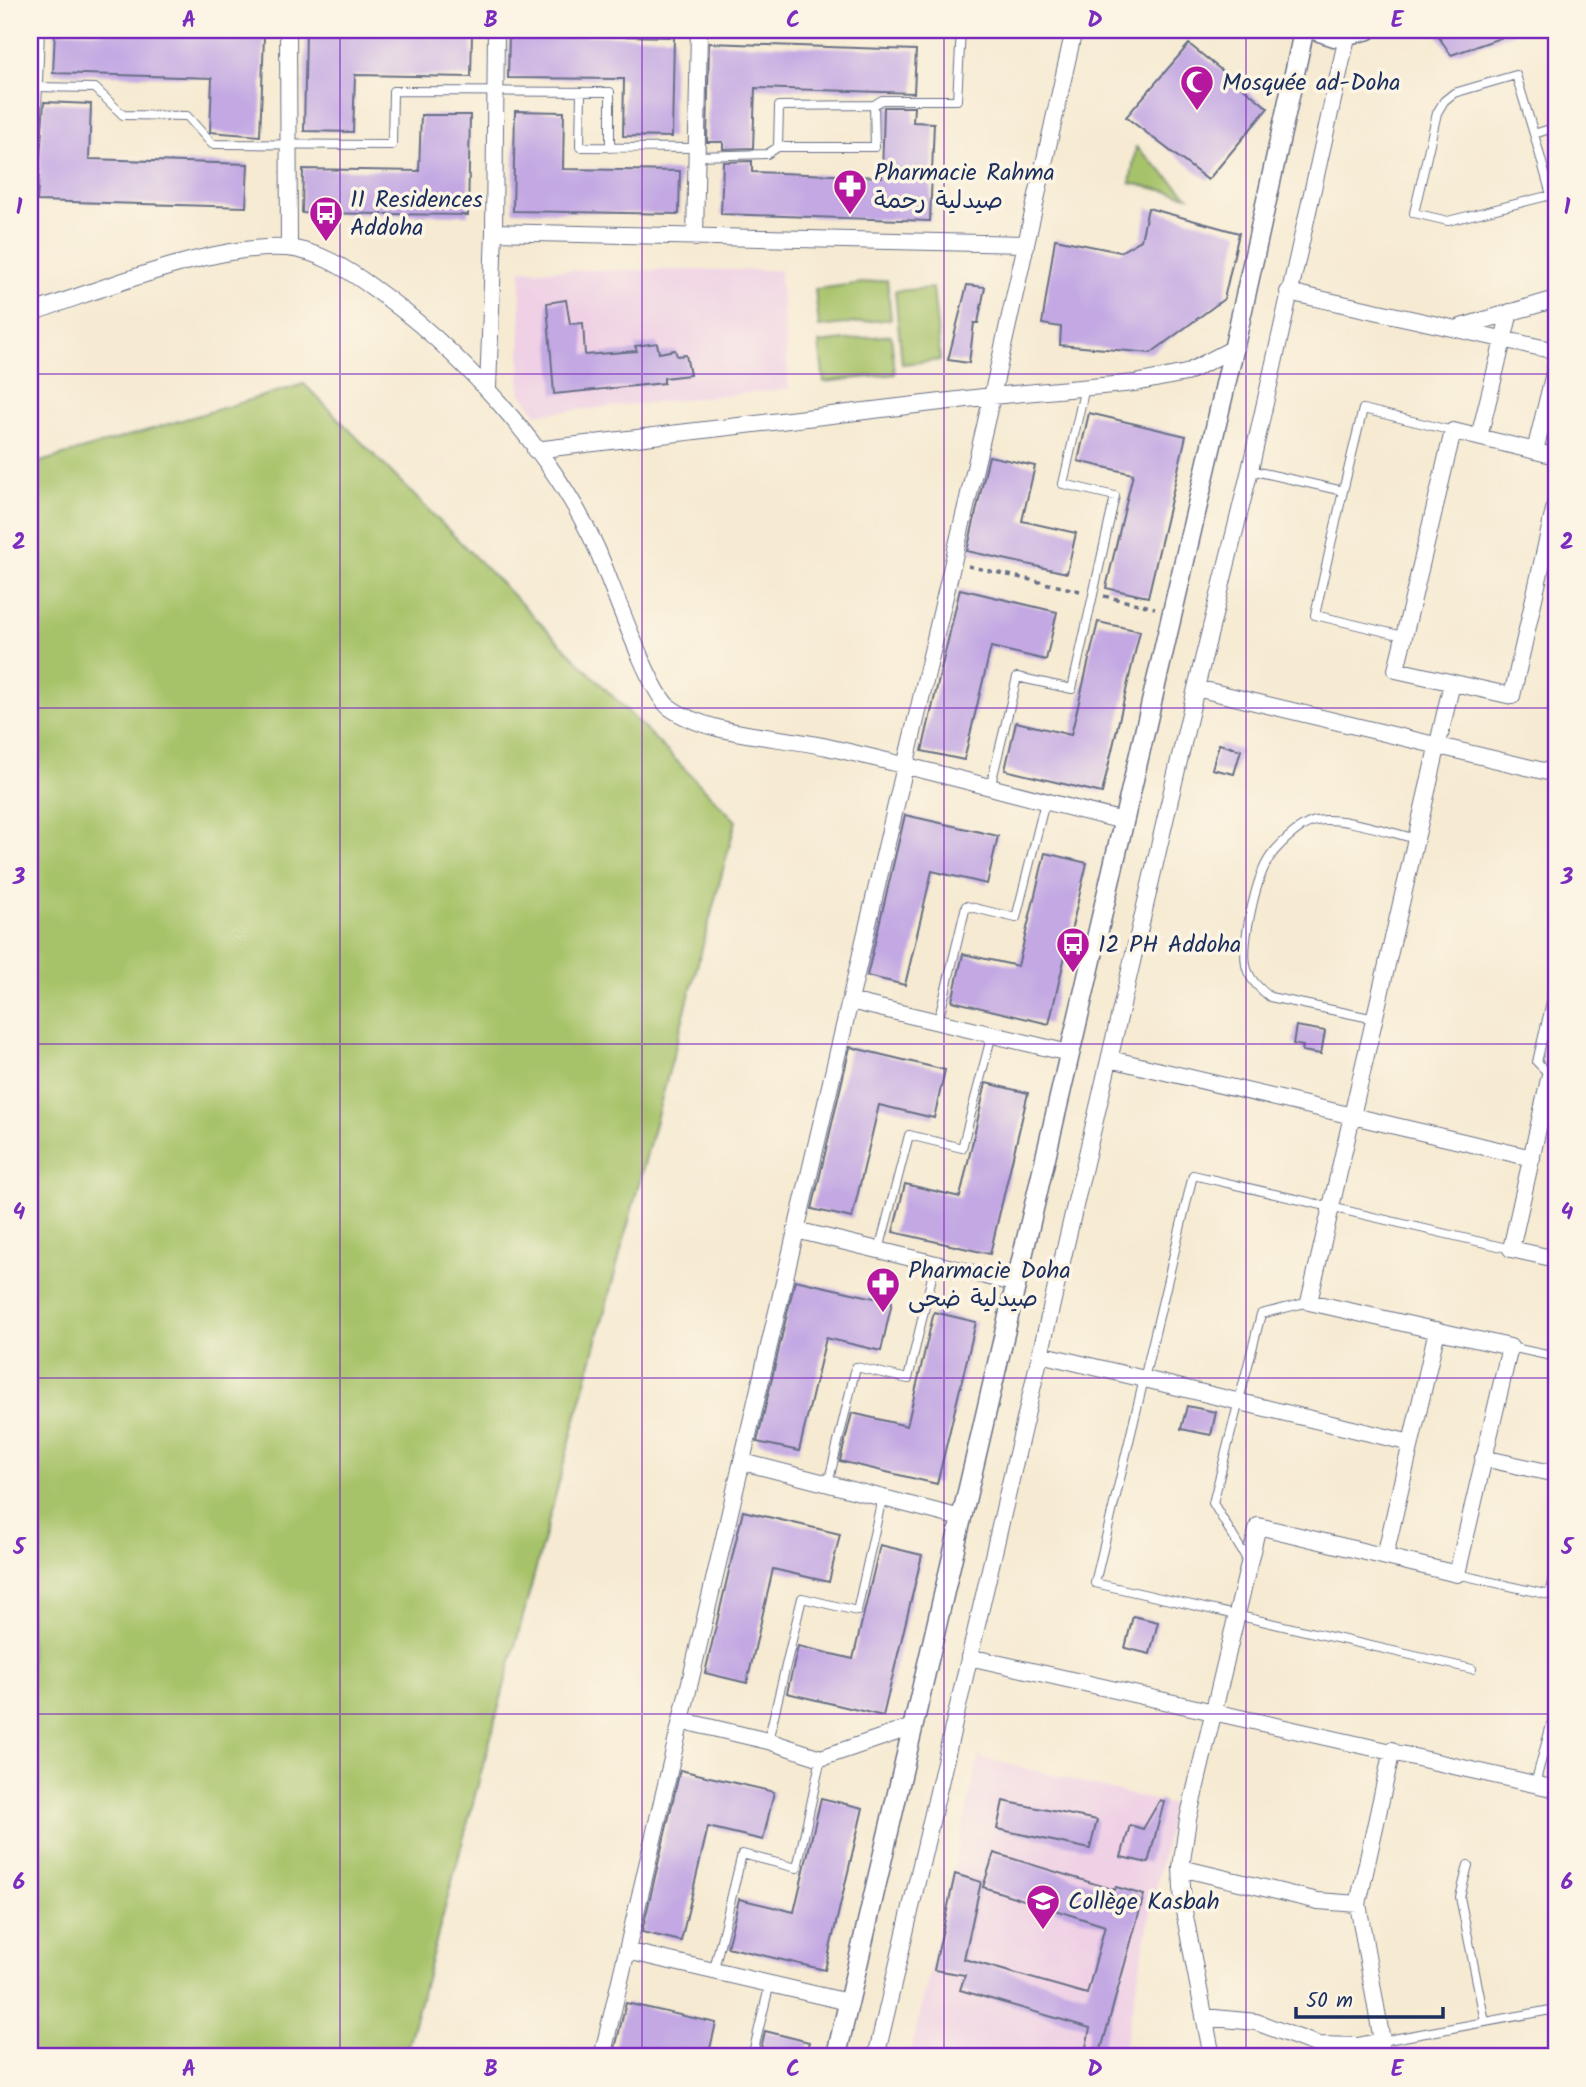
<svg xmlns="http://www.w3.org/2000/svg" width="1586" height="2087" font-family="Kalam,'Playpen Sans Arabic',sans-serif">
<style>
.built{fill:#efd0e5}
.grass{fill:#a7c369;stroke:#617964;stroke-width:2}
.building{fill:#c3a8e3}
.lines{fill:none;stroke-linecap:round;stroke-linejoin:round}
.service-casing{stroke:#687087;stroke-width:10}
.minor-casing{stroke:#687087;stroke-width:18}
.tertiary-casing{stroke:#687087;stroke-width:22}
.path{stroke:#687087;stroke-width:3.5;stroke-dasharray:5 5;stroke-linecap:butt}
.service{stroke:#fff;stroke-width:8}
.minor{stroke:#fff;stroke-width:16}
.tertiary{stroke:#fff;stroke-width:19}
.grid{fill:none;stroke:#7b2cbf;stroke-width:2;stroke-opacity:0.55}
.labels{text-anchor:middle;stroke-width:7;stroke-linejoin:round;paint-order:stroke}
.poi-label{font-size:24px;fill:#1b2f5e;stroke:#fcf5e5;text-anchor:start}
.neatline{fill:none;stroke:#7b2cbf;stroke-width:2.5}
.grid-label{font-size:23px;text-anchor:middle;font-weight:bold;fill:#7b2cbf}
</style>
<rect width="100%" height="100%" fill="#fcf5e5"/>
<filter id="ink" filterUnits="userSpaceOnUse"><feTurbulence type="fractalNoise" baseFrequency=".0143" numOctaves="2"/><feDisplacementMap in="SourceGraphic" scale="14" xChannelSelector="R" yChannelSelector="G"/><feConvolveMatrix kernelMatrix="1 2 1 2 8 2 1 2 1" color-interpolation-filters="sRGB"/></filter>
<filter id="wash" filterUnits="userSpaceOnUse"><feTurbulence type="fractalNoise" baseFrequency=".00686" numOctaves="4" result="noise"/><feDisplacementMap in="SourceGraphic" scale="28" xChannelSelector="R" yChannelSelector="G"/><feGaussianBlur stdDeviation="1.57" result="paint"/><feColorMatrix in="noise" values="0 0 0 0 0 0 0 0 0 0 0 0 0 0 0 0 0 1.4 0 .05"/><feComposite in="paint" operator="in"/></filter>
<g filter="url(#wash)">
<rect width="100%" height="100%" fill="#f6ead2"/>
<path class="built" d="M521,270H780L789,389L537,414L520,393Z
M979,1757L1173,1805L1122,2057H910Z"/>
<path class="grass" d="M1136,147L1188,196L1130,183Z
M887,280L891,319L819,327L815,289Z
M933,288L940,360L902,364L895,291Z
M891,335L895,374L824,382L819,343Z
M304,384L736,821L405,2057H30V465Z"/>
<g id="blocks">
<path class="building" d="M1434,30H1514L1515,33L1451,55Z
M55,31L264,37L260,136L210,132L212,78L53,73Z
M306,31L472,34L471,77L355,75L353,132L304,131Z
M509,34L674,37L672,137L623,136L624,79L508,78Z
M709,43L916,50L914,93L755,88L753,148L723,149V142H707Z
M1189,44L1268,108L1208,180L1126,117Z
M44,102L91,104L89,159L248,164L246,207L37,201Z
M884,107H914L913,122L934,123L930,221L721,214L723,162L752,161V172L882,177Z
M515,111L564,112L563,169L680,171L679,214L513,211Z
M421,115H470L468,215L302,213L303,169L419,171Z
M1148,208L1239,233L1224,299L1151,353L1060,345L1061,327L1042,324L1055,239L1120,252L1141,240Z
M967,285L985,287L978,323H974L969,363L948,360Z
M566,300L570,324L583,323L585,355L637,351L635,346L657,343L659,353L675,350L677,356L686,355L690,375L664,378V383L554,394L547,303Z
M1089,413L1186,436L1148,597L1106,588L1133,474L1078,461Z
M989,456L1035,466L1022,521L1076,533L1067,573L967,551Z
M960,589L1057,612L1046,660L991,647L964,760L922,751Z
M1098,622L1140,631L1102,793L1005,770L1016,722L1071,735Z
M1219,744L1241,750L1234,774L1212,769Z
M905,815L998,836L987,884L932,871L905,985L867,976Z
M1045,853L1087,863L1049,1024L952,1001L963,954L1018,966Z
M1296,1026L1325,1031L1321,1054L1302,1051L1303,1046L1293,1044Z
M850,1047L945,1070L934,1118L879,1105L852,1218L812,1209Z
M986,1083L1028,1093L990,1254L893,1232L905,1184L960,1197Z
M795,1280L892,1302L881,1351L826,1338L799,1451L757,1442Z
M934,1312L976,1322L937,1484L840,1461L852,1413L907,1426Z
M1187,1406L1216,1412L1211,1435L1181,1429Z
M743,1511L840,1534L829,1582L773,1569L747,1683L705,1673Z
M880,1545L922,1555L883,1716L787,1693L798,1646L853,1659Z
M1133,1616L1158,1622L1150,1654L1125,1648Z
M680,1770L774,1792L763,1840L708,1827L681,1941L642,1932Z
M821,1798L863,1808L825,1970L727,1947L739,1899L794,1912Z
M1160,1800L1164,1802L1148,1863L1121,1857L1130,1825L1143,1829Z
M1003,1801L1097,1820L1090,1849L997,1829Z
M994,1853L1115,1890L1116,1887L1144,1895L1099,2057H1084L1090,2028L960,1990L965,1975L934,1970L955,1874L981,1882L964,1959L1087,1994L1105,1926L983,1887Z
M626,2003L716,2023L708,2057H613Z
M765,2031L809,2042L805,2057H759Z"/>
</g>
</g>
<g filter="url(#ink)">
<use href="#blocks" fill-opacity="0" stroke="#687087" stroke-width="2"/>
<g class="lines">
<g class="service-casing">
<path id="service" d="M33,87L95,88L123,115L187,116L212,144L392,145L393,91L610,92V148
M581,92L580,147L697,148
M874,105L882,100H957L961,30
M1534,134L1551,195L1448,221L1414,213L1437,113L1444,101L1454,93L1516,75L1534,134L1556,127
M697,156L767,154L778,147H875L874,105L779,106L778,147
M1250,470L1343,491L1363,409L1453,431
M1343,491L1315,615L1403,636
M990,788L1017,677L1072,689L1115,496L1063,484L1085,387
M1375,1019L1270,997C1260,989 1251,981 1247,969C1240,946 1256,880 1268,860C1276,847 1298,826 1312,822C1337,814 1390,833 1417,839
M938,1022L966,906L1016,918L1045,802
M1550,1075L1537,1062L1556,981
M879,1250L909,1135L962,1148L992,1034
M1510,1347L1556,1357
M828,1484L856,1367L908,1379L935,1264
M1248,1561L1213,1503L1261,1314L1309,1302
M1457,1574L1549,1595L1556,1566
M1472,1669L1095,1583L1193,1175L1511,1249
M768,1741L802,1598L857,1611L882,1498
M1535,1784L1556,1706
M1468,1865L1460,1897L1485,2022
M714,1969L742,1854L797,1868L821,1758
M1382,2041L1556,2009
M752,2057L770,1983"/>
</g>
<g class="minor-casing">
<path id="minor" d="M288,30L289,248
M30,185L36,30
M494,232L1025,244
M695,238L699,30
M1288,292L1556,351
M30,310V313C100,290 215,243 286,248C317,250 347,269 372,287C459,349 551,449 596,547C610,578 649,692 669,707C708,736 780,736 827,747C926,769 1025,797 1124,821
M1461,327L1556,299
M488,388L494,232L496,30
M1479,437L1510,312
M535,450L992,396L1135,383L1186,373L1234,348
M1535,451L1556,365
M1556,456L1453,431L1396,670L1512,696L1556,501
M1196,688L1556,774
M850,1001L1069,1053
M1110,1059L1532,1158
M1556,1076L1550,1075L1511,1249L1556,1259
M796,1230L1014,1283
M1040,1354L1411,1443
M1483,1458L1556,1474
M743,1462L961,1518
M1385,1556L1437,1330
M969,1657L1556,1789
M683,1721L768,1741L821,1758L912,1727
M1181,1868L1318,1901L1358,1904
M627,1951L848,2002
M1204,2017L1256,2022L1318,2045L1358,2046
M602,2057L992,396L1074,30
M876,2057L1196,688L1250,470L1347,37
M1212,2057L1183,1906L1181,1868L1188,1819L1258,1526L1457,1574L1510,1347L1309,1302L1452,683
M1360,2057L1358,2046L1382,2041L1358,1904L1392,1750"/>
</g>
<g class="tertiary-casing">
<path id="tertiary" d="M1315,30L1336,37L1367,30
M836,2057L1234,348L1304,30"/>
</g>
<path class="path" d="M968,566L1080,591
M1104,596L1155,608"/>
<use href="#service" class="service"/>
<use href="#minor" class="minor"/>
<use href="#tertiary" class="tertiary"/>
</g>
</g>
<path class="grid" d="M340,30V2057M642,30V2057M944,30V2057M1246,30V2057M30,374H1556M30,708H1556M30,1044H1556M30,1378H1556M30,1714H1556"/>
<defs>
<g id="mosque-pin" transform="scale(1.75)"><path d="M0 17L-7.5 6A9.5 9.5 0 1 1 7.5 6Z" fill="#b5179e" stroke="#fcf5e5"/><path d="M3.5-4.9A6 6 0 1 0 3.5 4.9A5 5 0 1 1 3.5-4.9Z" fill="#fff"/></g>
<g id="pharmacy-pin" transform="scale(1.75)"><path d="M0 17L-7.5 6A9.5 9.5 0 1 1 7.5 6Z" fill="#b5179e" stroke="#fcf5e5"/><path d="M-2-6h4v4h4v4h-4v4h-4v-4h-4v-4h4Z" fill="#fff"/></g>
<g id="bus-pin" transform="scale(1.75)"><path d="M0 17L-7.5 6A9.5 9.5 0 1 1 7.5 6Z" fill="#b5179e" stroke="#fcf5e5"/><path d="M-5-6H5V4H4V6H2V4H-2V6H-4V4H-5ZM-3.5-4V0h7V-4ZM-3.5 1.2v1.5H-2V1.2ZM2 1.2v1.5H3.5V1.2Z" fill="#fff"/></g>
<g id="school-pin" transform="scale(1.75)"><path d="M0 17L-7.5 6A9.5 9.5 0 1 1 7.5 6Z" fill="#b5179e" stroke="#fcf5e5"/><path d="M0-5L7-2L0 1L-7-2ZM-4 1L0 2.5L4 1V4Q0 6-4 4Z" fill="#fff"/></g>
</defs>
<g fill-rule="evenodd">
<use href="#mosque-pin" x="1197" y="82"/>
<use href="#pharmacy-pin" x="850" y="186"/>
<use href="#bus-pin" x="326" y="213"/>
<use href="#bus-pin" x="1073" y="944"/>
<use href="#pharmacy-pin" x="883" y="1284"/>
<use href="#school-pin" x="1043" y="1901"/>
</g>
<g class="labels">
<g class="poi-label">
<text x="1222" y="90">Mosquée ad-Doha</text>
<text x="874" y="180">Pharmacie Rahma<tspan x="874" dy="28">صيدلية رحمة</tspan></text>
<text x="350" y="207">11 Residences<tspan x="350" dy="28">Addoha</tspan></text>
<text x="1098" y="952">12 PH Addoha</text>
<text x="908" y="1278">Pharmacie Doha<tspan x="908" dy="28">صيدلية ضحى</tspan></text>
<text x="1068" y="1909">Collège Kasbah</text>
</g>
</g>
<rect width="1586" height="2087" fill="none" stroke="#fcf5e5" stroke-width="77"/>
<path d="M1296 2007v10h147v-10" fill="none" stroke="#1b2f5e" stroke-width="3.5"/>
<text x="1306" y="2007" font-size="21" fill="#1b2f5e" stroke="#fcf5e5" stroke-width="5" paint-order="stroke">50 m</text>
<rect x="38" y="38" width="1510" height="2010" class="neatline"/>
<g class="grid-label">
<text x="189" y="27">A</text>
<text x="491" y="27">B</text>
<text x="793" y="27">C</text>
<text x="1095" y="27">D</text>
<text x="1397" y="27">E</text>
<text x="19" y="214">1</text>
<text x="1567" y="214">1</text>
<text x="19" y="549">2</text>
<text x="1567" y="549">2</text>
<text x="19" y="884">3</text>
<text x="1567" y="884">3</text>
<text x="19" y="1219">4</text>
<text x="1567" y="1219">4</text>
<text x="19" y="1554">5</text>
<text x="1567" y="1554">5</text>
<text x="19" y="1889">6</text>
<text x="1567" y="1889">6</text>
<text x="189" y="2076">A</text>
<text x="491" y="2076">B</text>
<text x="793" y="2076">C</text>
<text x="1095" y="2076">D</text>
<text x="1397" y="2076">E</text>
</g>
</svg>
